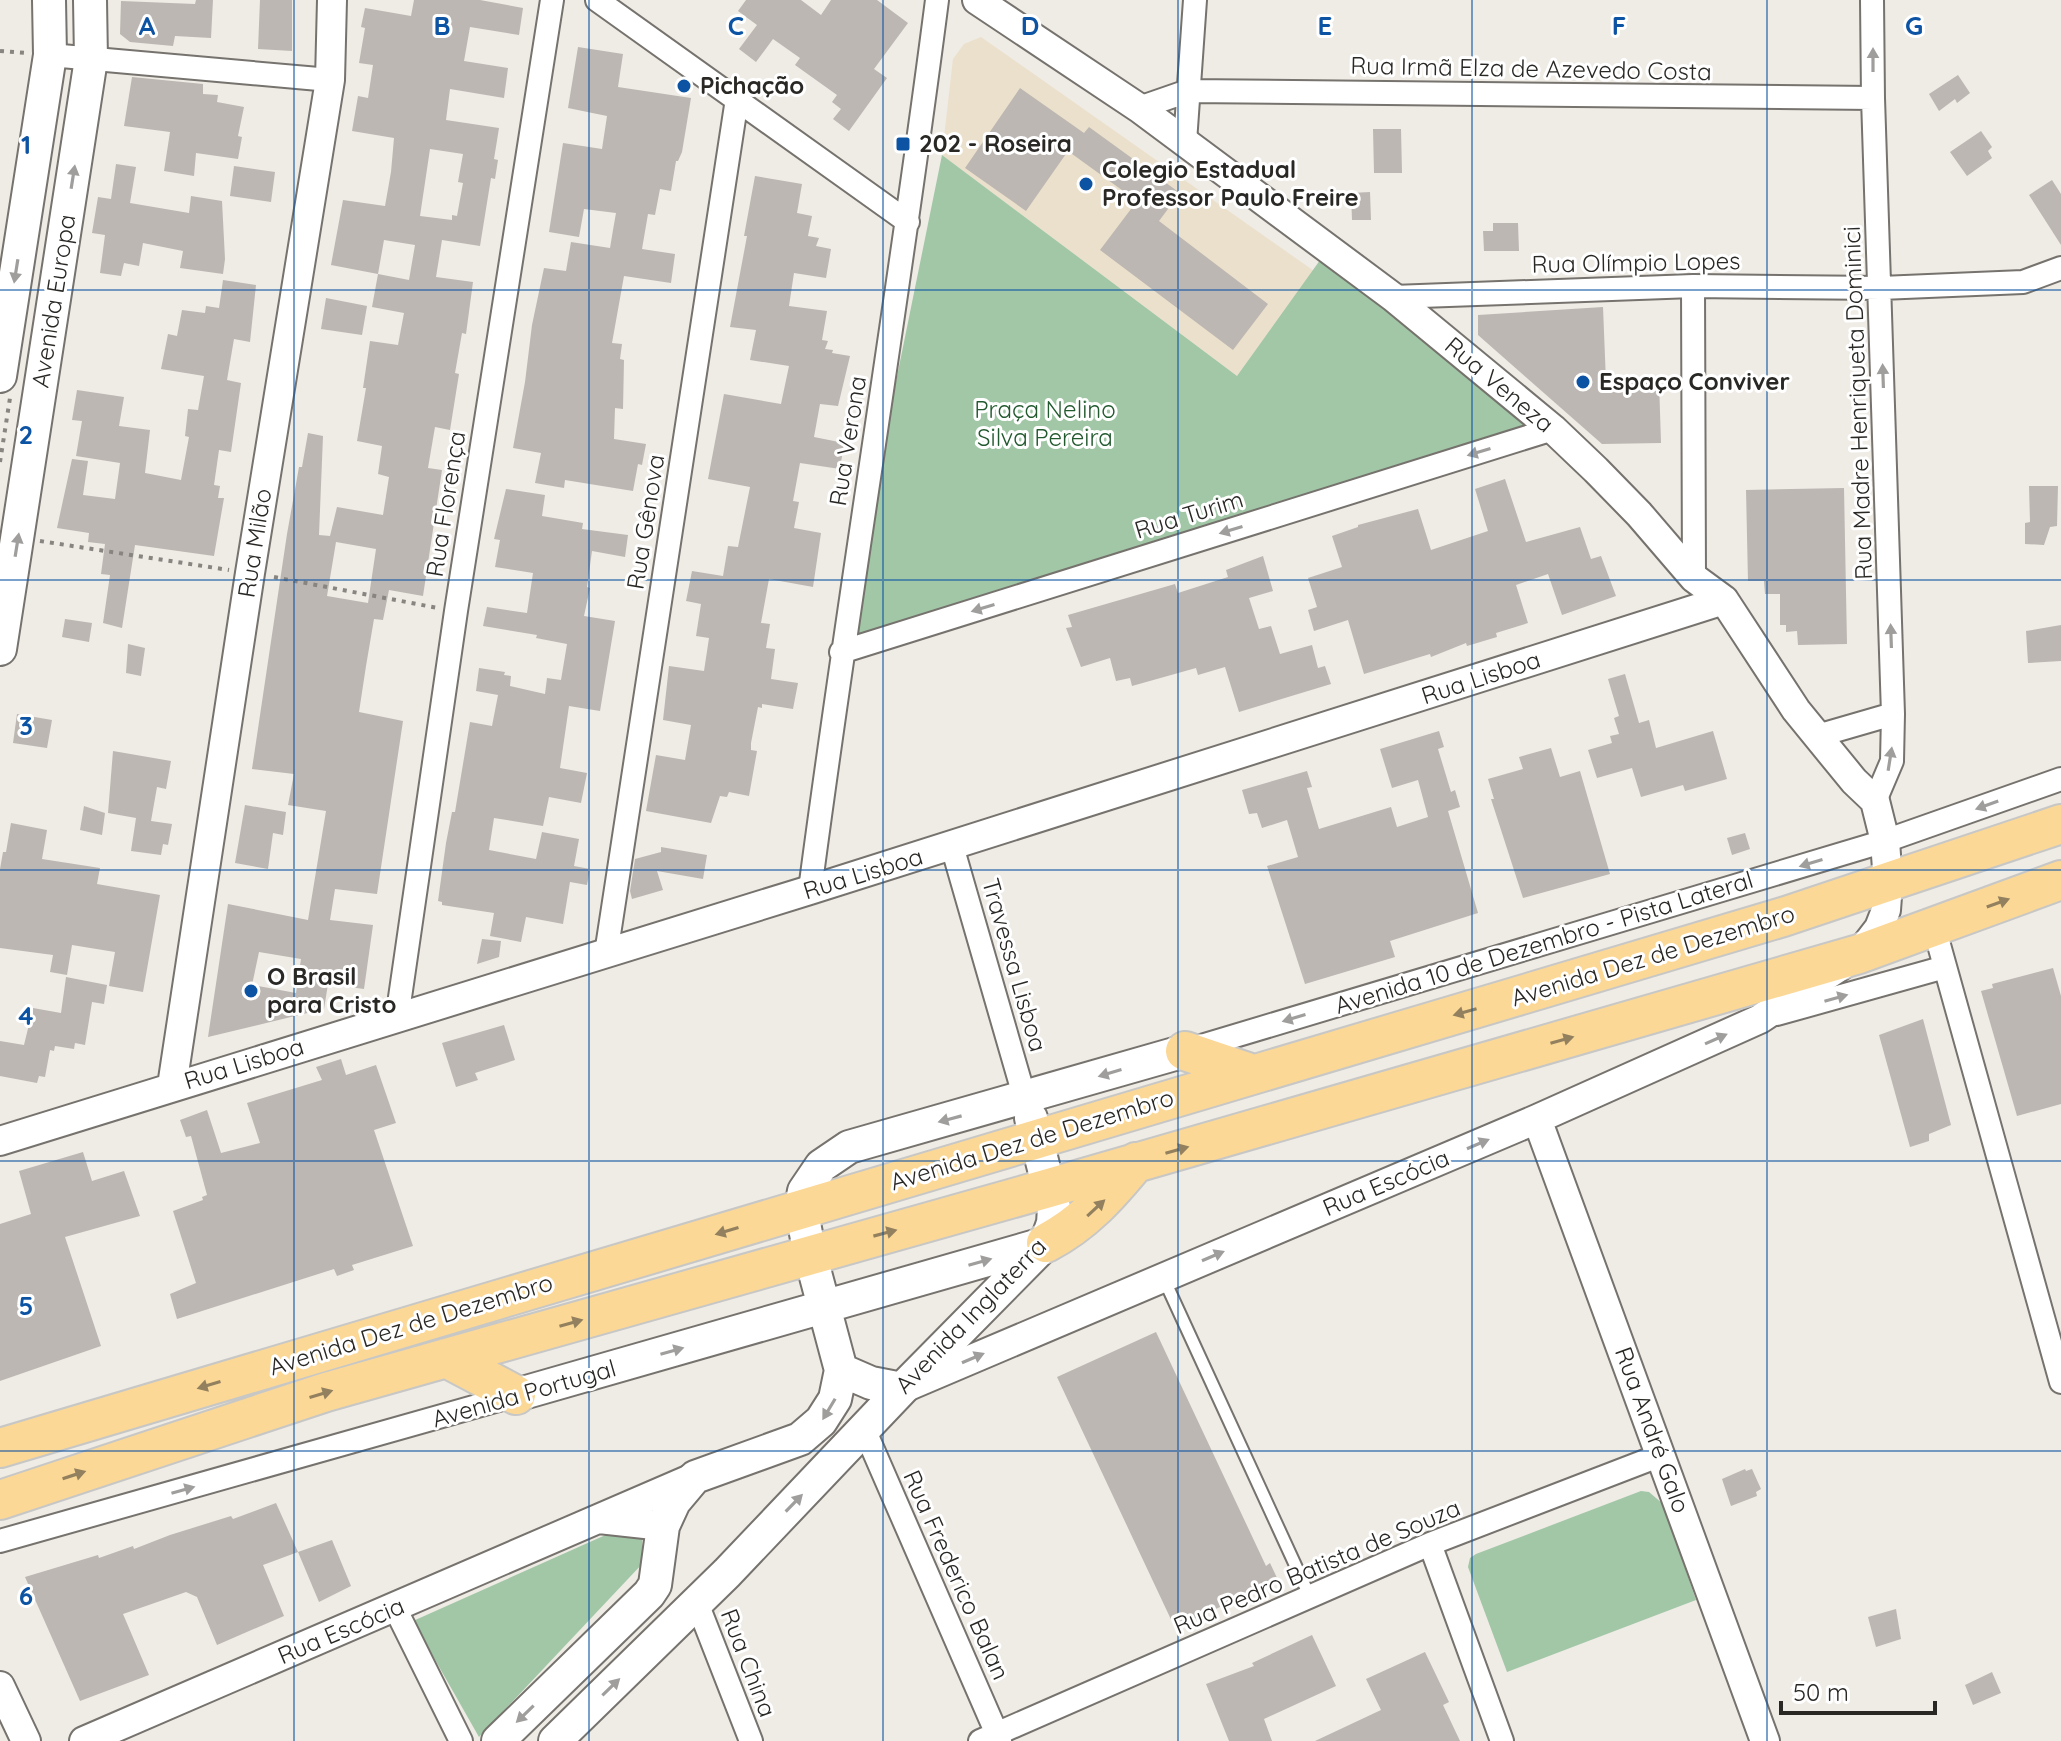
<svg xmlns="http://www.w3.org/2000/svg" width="2061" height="1741" font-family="Quicksand,sans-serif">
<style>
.education{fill:#ebe0cb}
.green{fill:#a1c7a6}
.building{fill:#bcb7b2;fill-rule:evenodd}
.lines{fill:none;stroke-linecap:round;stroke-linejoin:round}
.service-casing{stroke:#76726d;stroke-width:15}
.minor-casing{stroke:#76726d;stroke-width:26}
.tertiary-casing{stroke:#76726d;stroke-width:32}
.secondary-casing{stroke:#76726d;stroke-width:36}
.trunk-casing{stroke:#c7c7c6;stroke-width:42}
.path{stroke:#888581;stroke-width:4;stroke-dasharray:4 6;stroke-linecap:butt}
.service{stroke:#fff;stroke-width:11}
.minor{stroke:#fff;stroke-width:22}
.tertiary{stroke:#fff;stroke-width:28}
.secondary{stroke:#fff;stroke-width:32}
.trunk{stroke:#fcd897;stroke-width:38}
.oneway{fill:#9f9e9d}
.oneway2{fill:#92805e}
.grid{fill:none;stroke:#0c53a3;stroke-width:2;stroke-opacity:0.55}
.poi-dot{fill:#0c53a3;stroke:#fff;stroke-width:3}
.labels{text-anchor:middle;stroke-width:6;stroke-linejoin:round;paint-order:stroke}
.street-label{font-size:24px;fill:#292825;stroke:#fff}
.poi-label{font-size:24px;font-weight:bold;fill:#292825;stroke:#fff;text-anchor:start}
.park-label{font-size:24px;fill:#22592e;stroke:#fff}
.grid-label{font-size:26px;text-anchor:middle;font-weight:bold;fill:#0c53a3;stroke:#fff;stroke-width:6;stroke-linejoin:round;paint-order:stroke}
</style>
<rect width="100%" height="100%" fill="#efebe5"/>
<path class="education" d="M981,37L1314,271L1237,376L942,155L953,59L964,44Z"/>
<path class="green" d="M942,155L1237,376L1328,249L1553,429L841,652Z
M1641,1491L1649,1492L1663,1504L1696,1600L1507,1672L1468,1567L1470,1558L1476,1554Z
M628,1525L642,1535L643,1563L479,1737L413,1621Z"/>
<path class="building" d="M196,0H213L211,38L175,36L173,46L130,42L120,34L121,1L195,4Z
M260,0H292V51L258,49Z
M414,0H480L523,8L519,35L470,27L464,61L508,68L504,98L450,89L446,120L499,128L494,159L498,160L495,179L491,178L480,246L442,240L436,277L473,282L466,334L462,333L455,373L459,374L450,430L435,427L428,468L442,470L423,596L389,590L383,620L374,619L366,666L359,712L403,721L377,894L335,889L330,920L373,925L364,989L328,984L324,1009L208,1037L228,904L308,920L326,811L288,805L294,774L252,769L287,534L299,467H302L308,433L323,436L319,535L330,536L337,507L383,515L389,477L378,474L382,446L357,441L366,388H363L370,341L398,345L404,313L372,307L378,274L331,265L343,200L385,206L391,172L394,138L352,131L358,96L368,98L373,65L359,63L365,28L361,27L365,8L411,16ZM430,149L463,154L458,182L463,183L457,216L452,215V220L420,216ZM384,240L415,245L409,280L378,274ZM336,542L376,549L368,603L327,596ZM259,952L301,959L296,993L252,985Z
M746,0H801L821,15L831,0H877L908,23L874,69L887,78L849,131L833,119L841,109L832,102L837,95L795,65L800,58L773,39L756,62L739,49L757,25L738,11Z
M578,47L623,54L618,87L691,98L682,152L678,161H676L671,191L660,189L655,215L648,214L642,249L675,254L671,283L624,276L612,343L622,344L620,359L624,360L623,409L615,408L614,439L646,444L642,465L638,464L633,491L565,480L564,488L535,483L541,453L513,448L525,382L532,325L544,268L566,271L571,242L610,248L613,230L616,213L584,209L579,237L549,232L563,143L602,149L607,116L568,108Z
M1958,75L1970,93L1957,103L1955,99L1939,111L1929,94Z
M132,77L203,84V94L218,95L217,102L244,107L238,136L242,137L238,159L196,153L194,176L164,171L170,132L124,126Z
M1020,88L1084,133L1089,127L1180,193L1159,221L1268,304L1233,350L1100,250L1137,201L1068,151L1026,211L965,168Z
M1373,129H1401L1402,173H1374Z
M1981,131L1992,147L1988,151L1992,158L1967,176L1950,152Z
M116,164L136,167L130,203L189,213L191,196L222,201L225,259L223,274L180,268L183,251L143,243L139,266L124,263L121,276L100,273L105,235L92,233L98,197L111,199Z
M234,166L275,172L271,202L230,196Z
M755,176L802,184L797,213L812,216L808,236L819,238L816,246L831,249L826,278L794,273L789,306L827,311L822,340L828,341L825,349L833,350L832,353L850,356L838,406L820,404L814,437L844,443L840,469L800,463L793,501L799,502L794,528L821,533L813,587L769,579L761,623L770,624L766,648L775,649L771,679L798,683L793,709L762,704V708L758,707L751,743V750L757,751L749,796L729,792L727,797L720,796L711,823L646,811L656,755L685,760L691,725L663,720L669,666L704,671L709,638L696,636L701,604L686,601L692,571L723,576L728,546L738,547L750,487L708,479L724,394L781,404L789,366L750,360L756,330L730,327L747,236H744Z
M2052,180L2061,194V245L2029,195Z
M1370,192L1371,220H1352L1351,193Z
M1493,223H1518L1519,251H1484L1483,231H1493Z
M223,280L256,285L250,342L234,339L227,380L241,383L231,452L219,450L214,485L220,486L218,498H224L214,556L135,545L122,628L103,623L110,575L101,574L105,544L88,542L89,533L57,528L72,459L88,461L83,495L115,499L120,463L76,456L82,421L72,420L77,390L124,397L119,426L150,430L145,473L181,480L189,437L185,436L188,409L198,410L204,376L161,369L168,334L177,336L182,310L205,313L206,306L219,308Z
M326,298L367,306L362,335L321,329Z
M1603,307L1606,382L1659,381L1661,443L1602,444L1478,335V315Z
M1505,479L1526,542L1580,527L1591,559L1601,556L1616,596L1562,615L1548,574L1516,585L1528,623L1496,633L1497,637L1467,646L1466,643L1431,657L1430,654L1364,674L1348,620L1314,631L1308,610L1317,607L1308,578L1342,567L1332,536L1358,527V525L1418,509L1431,550L1488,531L1475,489Z
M2029,486H2058L2057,526L2050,527L2044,545L2025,544V523L2030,522Z
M1844,488L1847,644L1798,645L1797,631L1786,632V625H1780V594H1765L1764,581H1748L1746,490Z
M506,489L545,495L542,516L583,523L582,529L628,535L625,557L592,551L587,587L590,588L584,616L615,621L600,711L569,706L560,768L587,773L581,803L549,797L543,826L494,818L489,850L536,859L542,832L579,839L574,866L590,869L587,885L570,882L563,924L526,917L521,942L490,936L494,913L442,905V902L438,901L446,843L452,812H455L470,722L492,726L498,695L476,691L479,668L505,672L504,675L511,676L510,686L545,694L547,678L561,680L567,644L536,638L537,635L483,626L487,607L527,613L533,573L495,567L500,540L494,539Z
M1263,556L1273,591L1249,598L1259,629L1271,626L1280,654L1312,645L1318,668L1325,666L1331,684L1239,712L1225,667L1198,675L1196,668L1132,686L1130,678L1116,681L1110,658L1081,667L1066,628L1072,627L1068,615L1175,584L1178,593L1228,577L1226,570Z
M65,619L92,623L89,642L62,637Z
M2061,625V661L2028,663L2026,631Z
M128,644L145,648L141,676L126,673Z
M1625,674L1639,723L1649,720L1656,748L1713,731L1727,779L1685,791L1683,785L1641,797L1632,768L1597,778L1588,750L1612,743L1610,736L1619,734L1614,718L1619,716L1608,679Z
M17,714L52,720L47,748L13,743Z
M1439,731L1444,747L1438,749L1451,792L1455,790L1460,807L1448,811L1478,913L1390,941L1395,957L1305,984L1267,866L1298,857L1287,820L1262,828L1257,813L1249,814L1242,790L1307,771L1312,787L1307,788L1319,829L1391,807L1397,827L1428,817L1418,780L1392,788L1380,749Z
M1551,748L1560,777L1580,771L1610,874L1523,898L1491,799H1494L1488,779L1523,769L1519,757Z
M113,751L171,761L166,789L157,787L151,821L172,824L168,845L163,844L161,855L131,851L136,818L108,813Z
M245,805L286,812L283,835L273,833L268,869L235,863Z
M84,806L105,813L102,835L80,830Z
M11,823L47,830L42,859L100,868L97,884L160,895L143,992L109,986L115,952L72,945L67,975L50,972L53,955L0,948V869L3,852H6Z
M1745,833L1750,849L1732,855L1727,838Z
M661,847L707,855L703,879L657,871L663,890L632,899L630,891L635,859L661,852Z
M482,939L501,941L499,957L477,964Z
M2053,968L2061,996V1104L2017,1116L1981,991L1993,988L1992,984Z
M66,977L107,985L104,1004L92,1002L85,1045L75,1043L74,1049L55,1046L54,1051L50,1050L45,1077L39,1076L37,1083L0,1076V1041L24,1045L33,1008L61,1013Z
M1923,1019L1951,1125L1929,1134V1141L1910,1147L1879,1035Z
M504,1025L515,1060L475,1073L478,1080L456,1087L442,1043Z
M341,1059L346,1075L376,1065L396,1123L374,1130L413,1246L352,1265L354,1270L337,1276L334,1269L177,1319L170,1294L196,1283L173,1211L203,1200L202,1197L207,1195L191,1136L186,1137L180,1120L207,1110L221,1153L260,1143L247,1103L322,1080L316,1067Z
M83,1152L92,1181L124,1171L140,1216L65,1237L101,1346L0,1381V1224L31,1214L19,1171Z
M1156,1332L1266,1566L1270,1563L1278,1580L1175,1628L1057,1377Z
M1745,1469L1746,1471L1752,1469L1761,1489L1756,1492L1757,1496L1731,1506L1722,1479Z
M276,1503L298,1552L263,1565L284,1616L217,1645L197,1597L186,1592L123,1614L149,1675L80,1701L25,1577L98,1555L99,1558L133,1546L134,1549L170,1535L231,1516L233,1519Z
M332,1540L351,1586L319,1602L298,1552Z
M1896,1609L1901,1639L1876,1647L1868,1617Z
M1312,1635L1336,1686L1264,1719L1272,1741H1229L1206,1684L1254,1666L1252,1663Z
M1425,1652L1449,1702L1443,1705L1460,1741H1315L1381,1710L1366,1679Z
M1992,1672L2001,1693L1973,1705L1965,1685Z"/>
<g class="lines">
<g class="service-casing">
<path id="service" d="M1163,1277L1310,1597"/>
</g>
<g class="minor-casing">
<path id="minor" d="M597,0L908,222
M1872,0L1873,98L1893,714L1892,761L1875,801
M50,55L330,80
M1139,108L1188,91L1873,98
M1185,142L1195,0
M1693,286L1694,578
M1393,297L1693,286L1881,288L2023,282L2061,268
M841,652L1553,429
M1817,736L1893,714
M952,846L1025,1099
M810,890C849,593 899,297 937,0
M1934,927L2061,1382
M606,954L737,99
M1777,1014L1945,967
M397,1018L456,611L552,0
M1188,1050L1885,841L2061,779
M864,1429L1000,1741
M0,1541L516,1395
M1430,1544L1502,1741
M697,1603L751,1741
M395,1608L461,1741
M980,1741L1430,1544L1661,1455"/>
</g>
<g class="tertiary-casing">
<path id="tertiary" d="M172,1086L250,573L330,80L332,0
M1537,1119L1765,1741
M0,1141L810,890L1724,600
M906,1387L1537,1119L1760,1019L1859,954L1879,928L1886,910L1888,883L1885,841L1875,801L1854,781L1796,710L1724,600L1694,578L1639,514L1596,470L1553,429L1393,297L1139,108L977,0
M599,1519L663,1526
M0,1686L26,1741
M84,1741L695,1477"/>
</g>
<g class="secondary-casing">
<path id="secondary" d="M0,376L50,55L49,0
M0,649L91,59L90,0
M841,1370L871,1383L902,1389
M516,1395L1043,1244
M498,1741L649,1594L655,1585L663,1526L674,1502L695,1477L800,1439L821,1421L835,1399L841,1370L810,1254L801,1208L804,1191L821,1166L849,1147L1185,1051
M555,1741L727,1573L902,1389L1046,1243L1053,1223L1054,1208L1031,1118"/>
</g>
<g class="trunk-casing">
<path id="trunk" d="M1185,1051L1253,1074
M1046,1243C1084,1223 1109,1195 1136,1162
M446,1358L516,1395
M0,1448L1783,917L2061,824
M0,1500L326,1392L1049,1188L1859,954L2061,880"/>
</g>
<path class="path" d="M0,51L26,53
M0,462L10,398
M40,541L229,570
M274,577L438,608"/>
<use href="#service" class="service"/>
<use href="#minor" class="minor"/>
<use href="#tertiary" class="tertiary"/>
<use href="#secondary" class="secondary"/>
<use href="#trunk" class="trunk"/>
</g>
<defs><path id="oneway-solid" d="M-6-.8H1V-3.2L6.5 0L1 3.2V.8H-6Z" transform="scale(2)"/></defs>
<g class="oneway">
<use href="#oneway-solid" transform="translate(1873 60) rotate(-90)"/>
<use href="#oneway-solid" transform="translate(73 177) rotate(-81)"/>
<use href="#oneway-solid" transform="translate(16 271) rotate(99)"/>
<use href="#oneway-solid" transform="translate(1883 376) rotate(-92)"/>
<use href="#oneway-solid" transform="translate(1479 452) rotate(163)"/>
<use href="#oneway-solid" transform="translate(1231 530) rotate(163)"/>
<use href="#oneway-solid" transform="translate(17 545) rotate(-81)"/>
<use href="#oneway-solid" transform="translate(983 608) rotate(163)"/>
<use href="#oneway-solid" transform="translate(1891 636) rotate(-92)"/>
<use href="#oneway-solid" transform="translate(1890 759) rotate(-81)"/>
<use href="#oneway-solid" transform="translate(1987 805) rotate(160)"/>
<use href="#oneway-solid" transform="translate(1811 863) rotate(163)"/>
<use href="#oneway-solid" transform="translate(1836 998) rotate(-16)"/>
<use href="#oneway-solid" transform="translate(1294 1018) rotate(163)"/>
<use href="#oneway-solid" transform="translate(1716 1039) rotate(-24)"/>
<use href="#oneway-solid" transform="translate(1110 1073) rotate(163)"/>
<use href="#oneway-solid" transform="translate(950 1119) rotate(165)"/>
<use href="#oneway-solid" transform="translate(1478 1144) rotate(-23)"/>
<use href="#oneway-solid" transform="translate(1213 1256) rotate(-23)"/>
<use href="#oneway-solid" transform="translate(980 1262) rotate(-16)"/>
<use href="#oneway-solid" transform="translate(672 1351) rotate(-16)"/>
<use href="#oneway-solid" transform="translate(973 1358) rotate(-23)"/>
<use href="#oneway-solid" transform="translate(829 1409) rotate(121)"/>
<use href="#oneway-solid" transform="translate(183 1490) rotate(-16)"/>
<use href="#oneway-solid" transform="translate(794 1503) rotate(-46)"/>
<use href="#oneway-solid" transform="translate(611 1687) rotate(-44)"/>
<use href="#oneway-solid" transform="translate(525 1714) rotate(136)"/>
</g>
<g class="oneway2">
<use href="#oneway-solid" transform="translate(1998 903) rotate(-20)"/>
<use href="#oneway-solid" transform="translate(1465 1012) rotate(164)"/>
<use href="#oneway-solid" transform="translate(1562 1040) rotate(-16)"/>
<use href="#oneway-solid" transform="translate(1177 1150) rotate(-16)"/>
<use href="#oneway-solid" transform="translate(1096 1208) rotate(-43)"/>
<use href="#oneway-solid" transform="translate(727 1231) rotate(163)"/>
<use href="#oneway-solid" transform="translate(885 1233) rotate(-15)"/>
<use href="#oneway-solid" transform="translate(571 1323) rotate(-16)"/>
<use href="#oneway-solid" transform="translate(209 1385) rotate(163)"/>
<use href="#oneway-solid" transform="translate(321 1394) rotate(-17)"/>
<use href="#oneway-solid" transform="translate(74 1475) rotate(-18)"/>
</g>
<path class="grid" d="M294,0V1741M589,0V1741M883,0V1741M1178,0V1741M1472,0V1741M1767,0V1741M0,290H2061M0,580H2061M0,870H2061M0,1161H2061M0,1451H2061"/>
<g class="poi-dot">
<circle cx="684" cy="86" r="8"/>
<rect x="895" y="136" width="16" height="16" rx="4"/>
<circle cx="1086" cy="184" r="8"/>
<circle cx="1583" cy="382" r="8"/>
<circle cx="251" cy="991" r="8"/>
</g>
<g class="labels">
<g class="street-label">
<text transform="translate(1531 69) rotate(1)" y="8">Rua Irmã Elza de Azevedo Costa</text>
<text transform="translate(1636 263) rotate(-1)" y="8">Rua Olímpio Lopes</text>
<text transform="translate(54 301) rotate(-81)" y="8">Avenida Europa</text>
<text transform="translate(1499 385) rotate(40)" y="8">Rua Veneza</text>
<text transform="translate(1858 403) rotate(-92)" y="8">Rua Madre Henriqueta Dominici</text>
<text transform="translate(848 441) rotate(-81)" y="8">Rua Verona</text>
<text transform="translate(446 504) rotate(-81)" y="8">Rua Florença</text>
<text transform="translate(1189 515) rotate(-17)" y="8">Rua Turim</text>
<text transform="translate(646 522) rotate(-81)" y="8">Rua Gênova</text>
<text transform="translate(255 543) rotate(-81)" y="8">Rua Milão</text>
<text transform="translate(1481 678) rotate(-18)" y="8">Rua Lisboa</text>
<text transform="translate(863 874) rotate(-17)" y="8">Rua Lisboa</text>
<text transform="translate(1544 943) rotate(-17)" y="8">Avenida 10 de Dezembro - Pista Lateral</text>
<text transform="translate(1653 956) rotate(-17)" y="8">Avenida Dez de Dezembro</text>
<text transform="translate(1014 965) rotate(74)" y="8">Travessa Lisboa</text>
<text transform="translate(244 1064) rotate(-17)" y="8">Rua Lisboa</text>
<text transform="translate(1032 1140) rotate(-17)" y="8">Avenida Dez de Dezembro</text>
<text transform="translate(1386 1183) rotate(-23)" y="8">Rua Escócia</text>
<text transform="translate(971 1316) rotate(-46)" y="8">Avenida Inglaterra</text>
<text transform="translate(411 1325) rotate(-17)" y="8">Avenida Dez de Dezembro</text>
<text transform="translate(524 1394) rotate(-16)" y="8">Avenida Portugal</text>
<text transform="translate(1652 1430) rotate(70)" y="8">Rua André Galo</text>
<text transform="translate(1317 1567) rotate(-23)" y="8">Rua Pedro Batista de Souza</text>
<text transform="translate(956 1575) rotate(66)" y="8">Rua Frederico Balan</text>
<text transform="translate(341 1631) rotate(-23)" y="8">Rua Escócia</text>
<text transform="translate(748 1663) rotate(69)" y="8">Rua China</text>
</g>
<g class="poi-label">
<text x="700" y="94">Pichação</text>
<text x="919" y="152">202 - Roseira</text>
<text x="1102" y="178">Colegio Estadual<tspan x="1102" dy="28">Professor Paulo Freire</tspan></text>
<text x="1599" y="390">Espaço Conviver</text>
<text x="267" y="985">O Brasil<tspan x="267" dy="28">para Cristo</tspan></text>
</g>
<g class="park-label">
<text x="1045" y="418">Praça Nelino<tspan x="1045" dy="28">Silva Pereira</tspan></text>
</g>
</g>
<g class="grid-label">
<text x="147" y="35">A</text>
<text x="442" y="35">B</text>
<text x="736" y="35">C</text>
<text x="1030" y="35">D</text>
<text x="1325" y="35">E</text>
<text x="1619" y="35">F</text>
<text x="1914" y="35">G</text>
<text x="26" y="154">1</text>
<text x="26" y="444">2</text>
<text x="26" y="735">3</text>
<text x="26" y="1025">4</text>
<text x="26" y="1315">5</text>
<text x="26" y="1605">6</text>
</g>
<path d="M1781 1701v12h154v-12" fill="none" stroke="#292825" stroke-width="4"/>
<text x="1793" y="1701" font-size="24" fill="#292825" stroke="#ffffff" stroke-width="6" paint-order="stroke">50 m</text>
</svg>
